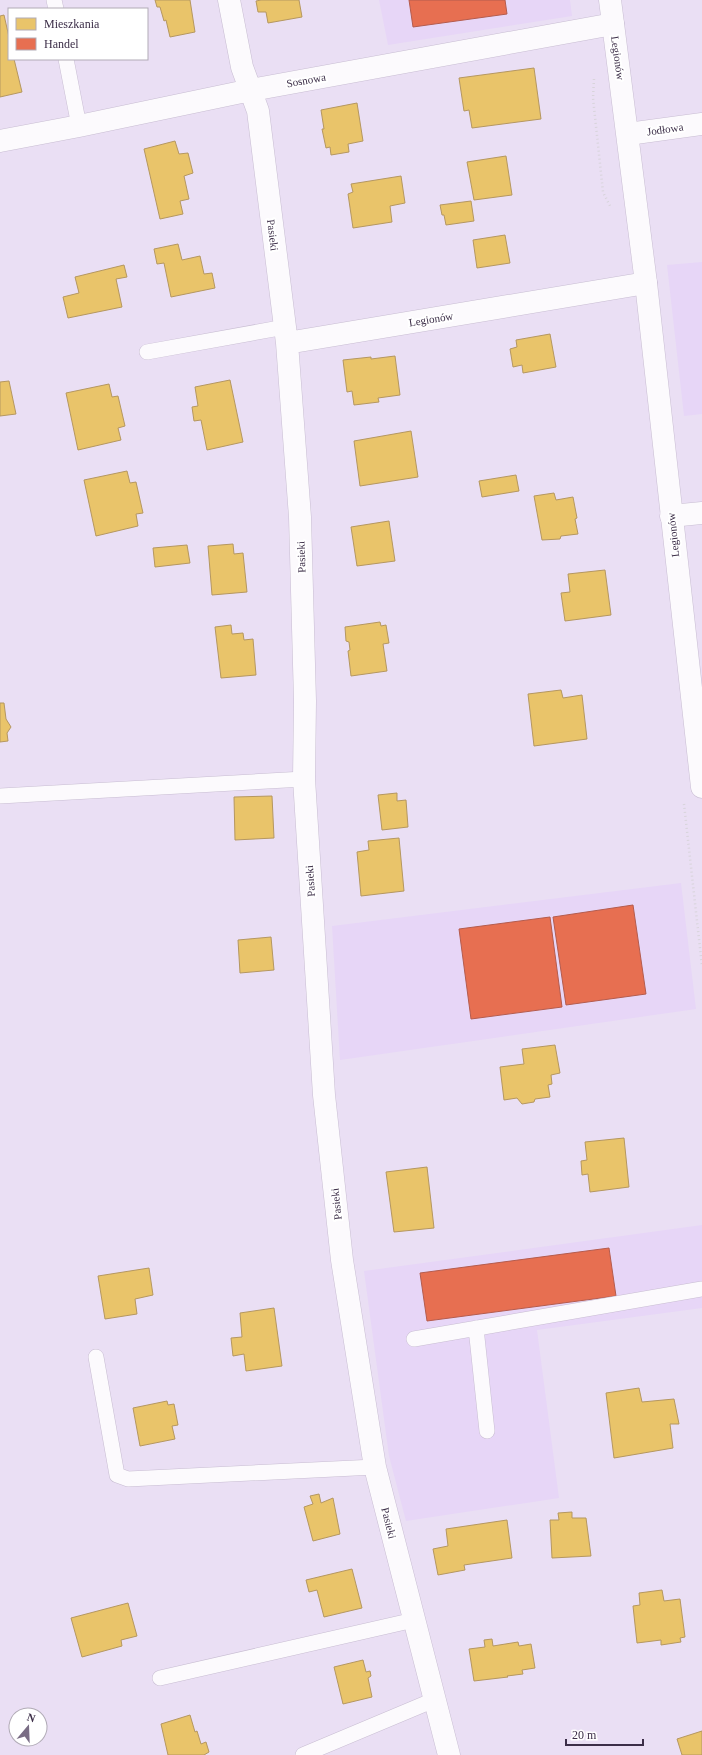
<svg xmlns="http://www.w3.org/2000/svg" width="702" height="1755" font-family="Georgia,serif">
<style>
.built{fill:#e7d6f7}
.homes{fill:#e9c46a;stroke:#b59760}
.shops{fill:#e76f51;stroke:#b45c4e}
.lines{fill:none;stroke-linecap:round;stroke-linejoin:round}
.service-casing{stroke:#c8bdd2;stroke-width:16}
.minor-casing{stroke:#c8bdd2;stroke-width:23}
.tertiary-casing{stroke:#c8bdd2;stroke-width:23}
.path{stroke:#d8d4db;stroke-width:2.5;stroke-dasharray:1 3;stroke-linecap:butt}
.service{stroke:#fcfafd;stroke-width:15}
.minor{stroke:#fcfafd;stroke-width:22}
.tertiary{stroke:#fcfafd;stroke-width:22}
.labels{text-anchor:middle;stroke-width:4;stroke-linejoin:round;paint-order:stroke}
.street-label{font-size:11px;fill:#3c2e48;stroke:#fff}
</style>
<rect width="100%" height="100%" fill="#eadff4"/>
<path class="built" d="M379,0H570L572,16L388,45Z
M702,262V414L684,416L667,265Z
M681,883L696,1009L340,1060L332,926Z
M702,1225V1308L537,1330L559,1498L406,1521L389,1456L364,1271Z"/>
<path class="homes" d="M155,0H190L195,32L170,37L166,20L164,21L160,7H157Z
M261,0H299L302,17L268,23L266,12H258L256,1Z
M4,15L9,37V59H14L22,92L0,97V16Z
M534,68L541,119L472,128L469,110L464,111L459,78Z
M357,103L363,141L348,144L349,152L331,155L330,147L326,148L322,129H324L321,110Z
M175,141L179,154L188,153L193,173L184,176L189,199L180,201L183,214L160,219L144,149Z
M506,156L512,195L474,200L467,162Z
M401,176L405,203L390,206L392,222L353,228L348,194L353,192L351,184Z
M471,201L474,221L446,225L444,215H442L440,205Z
M505,235L510,263L477,268L473,240Z
M178,244L182,260L200,256L204,274L212,273L215,288L171,297L164,263L157,264L154,249Z
M124,265L127,277L116,279L122,307L68,318L63,297L79,293L75,277Z
M550,334L556,367L523,373L522,365L513,367L510,349L517,347L516,340Z
M395,356L400,395L378,398L379,402L354,405L352,391L347,392L343,360L371,357V359Z
M230,380L243,442L207,450L201,420L194,421L192,407L198,406L195,387Z
M9,381L16,414L0,416V382Z
M109,384L112,397L118,396L125,426L118,428L121,440L78,450L66,393Z
M411,431L418,477L360,486L354,441Z
M127,471L130,483L136,482L143,513L136,514L138,526L96,536L84,480Z
M516,475L519,491L482,497L479,481Z
M554,493L556,500L573,497L577,518L575,519L578,534L561,536L560,539L542,540L534,496Z
M389,521L395,561L357,566L351,527Z
M233,544L234,554L243,553L247,592L212,595L208,546Z
M187,545L190,563L155,567L153,548Z
M605,570L611,615L565,621L561,593L570,592L568,574Z
M380,622L381,626L386,625L389,643L383,644L387,671L351,676L348,651L350,650L349,642L346,641L345,627Z
M231,625L232,634L243,633L244,640L253,639L256,675L221,678L215,627Z
M561,690L563,698L582,695L587,739L534,746L528,694Z
M0,703H4L6,719L11,727L7,733L8,741L0,742Z
M397,793V801L406,800L408,827L382,830L378,795Z
M272,796L274,838L235,840L234,797Z
M399,838L404,891L361,896L357,852L369,850L368,841Z
M271,937L274,970L240,973L238,940Z
M555,1045L560,1073L551,1075L552,1084L548,1085L550,1097L535,1099L534,1102L522,1104L517,1098L504,1100L500,1067L524,1064L522,1049Z
M624,1138L629,1187L590,1192L588,1174L582,1175L581,1161L587,1160L585,1142Z
M427,1167L434,1228L394,1232L386,1172Z
M149,1268L153,1295L135,1299L137,1314L105,1319L98,1276Z
M274,1308L282,1366L246,1371L244,1354L233,1356L231,1338L242,1337L240,1313Z
M639,1388L642,1402L674,1399L679,1424H670L673,1448L614,1458L606,1393Z
M167,1401L168,1405L174,1404L178,1425L172,1426L175,1439L140,1446L133,1408Z
M319,1494L321,1503L333,1498L340,1534L313,1541L304,1507L313,1504L310,1496Z
M572,1512V1518H586L591,1556L552,1558L550,1520H559L558,1513Z
M507,1520L512,1558L464,1565L465,1570L438,1575L433,1549L448,1546L446,1529Z
M352,1569L362,1608L324,1617L317,1590L309,1592L306,1580Z
M662,1590L664,1601L680,1599L685,1637L680,1638L681,1642L661,1645V1640L637,1643L633,1606L640,1605L639,1593Z
M128,1603L137,1636L121,1640L122,1646L82,1657L71,1618Z
M492,1639L493,1646L518,1642L519,1646L531,1644L535,1668L522,1670L523,1674L507,1676L508,1677L474,1681L469,1649L485,1647L484,1640Z
M363,1660L366,1672L370,1671L371,1676L368,1678L372,1697L343,1704L334,1667Z
M190,1715L195,1732L197,1731L201,1744L206,1742L209,1752L204,1755H168L161,1724Z
M702,1731V1755H682L677,1739Z"/>
<path class="shops" d="M409,0H505L507,14L413,27Z
M633,905L646,994L566,1005L553,917Z
M550,917L562,1007L471,1019L459,929Z
M609,1248L616,1296L427,1321L420,1273Z"/>
<g class="lines">
<g class="service-casing">
<path id="service" d="M54,0L56,9
M66,59L79,126
M147,352L285,327
M0,796L304,779
M476,1328L487,1431
M414,1339L702,1289
M96,1357L117,1475L128,1479L375,1467
M160,1678L414,1620
M303,1755L434,1700"/>
</g>
<g class="minor-casing">
<path id="minor" d="M229,0L242,67L258,111L287,343L300,517L305,701L304,779L324,1095L342,1260L375,1467L449,1755
M628,134L702,124
M0,141L79,126L251,90L613,24
M287,343L646,283
M671,516L702,513"/>
</g>
<g class="tertiary-casing">
<path id="tertiary" d="M610,0L646,283L702,787"/>
</g>
<path class="path" d="M594,79L593,98L603,192L611,208
M684,804L702,966"/>
<use href="#service" class="service"/>
<use href="#minor" class="minor"/>
<use href="#tertiary" class="tertiary"/>
</g>
<g class="labels">
<g class="street-label">
<text transform="translate(618 58) rotate(82)" y="4">Legionów</text>
<text transform="translate(306 80) rotate(-10)" y="4">Sosnowa</text>
<text transform="translate(665 129) rotate(-8)" y="4">Jodłowa</text>
<text transform="translate(273 235) rotate(83)" y="4">Pasieki</text>
<text transform="translate(431 319) rotate(-9)" y="4">Legionów</text>
<text transform="translate(673 535) rotate(-96)" y="4">Legionów</text>
<text transform="translate(301 557) rotate(-92)" y="4">Pasieki</text>
<text transform="translate(310 881) rotate(-94)" y="4">Pasieki</text>
<text transform="translate(336 1204) rotate(-96)" y="4">Pasieki</text>
<text transform="translate(389 1523) rotate(76)" y="4">Pasieki</text>
</g>
</g>
<rect x="8" y="8" width="140" height="52" fill="#ffffff" stroke="#b1abb6"/>
<rect x="16" y="18" width="20" height="12" fill="#e9c46a" stroke="#b1abb6"/>
<text x="44" y="28" font-size="12" fill="#3c2e48">Mieszkania</text>
<rect x="16" y="38" width="20" height="12" fill="#e76f51" stroke="#b1abb6"/>
<text x="44" y="48" font-size="12" fill="#3c2e48">Handel</text>
<g transform="translate(28 1727) rotate(19)"><circle r="19" fill="#ffffff" stroke="#b1abb6"/>
<path d="M0-3L7 15L0 10L-7 15Z" fill="#796c84"/>
<text y="-6" font-size="11" font-weight="bold" text-anchor="middle" fill="#3c2e48">N</text>
</g>
<path d="M566 1739v6h77v-6" fill="none" stroke="#3c2e48" stroke-width="2"/>
<text x="572" y="1739" font-size="12" fill="#3c2e48" stroke="#ffffff" stroke-width="3" paint-order="stroke">20 m</text>
</svg>
